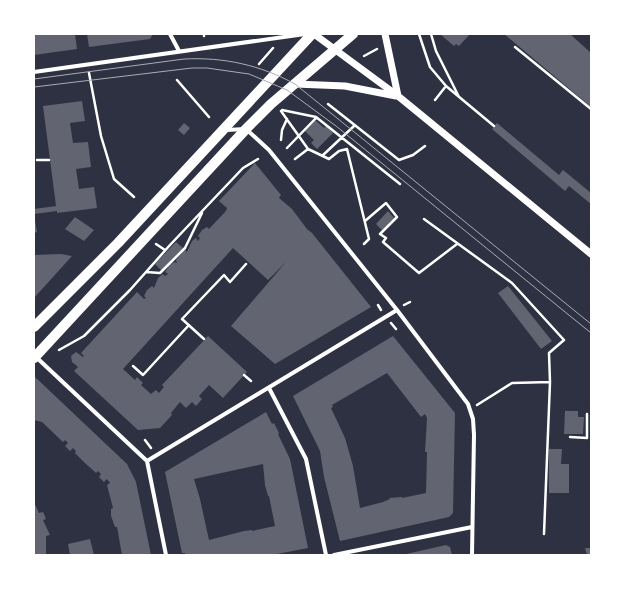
<svg xmlns="http://www.w3.org/2000/svg" width="625" height="589" font-family="Quicksand,sans-serif">
<style>
.building{fill:#626471;fill-rule:evenodd}
.lines{fill:none;stroke-linecap:round;stroke-linejoin:round}
.path{stroke:#fff;stroke-width:2.5}
.minor{stroke:#fff;stroke-width:4}
.tertiary{stroke:#fff;stroke-width:7}
.primary{stroke:#fff;stroke-width:10}
.tram{stroke:#abadb3;stroke-width:1}
</style>
<rect width="100%" height="100%" fill="#2d3142"/>
<path class="building" d="M34,34H75L77,49L34,55Z
M87,34H153L150,39L89,47Z
M440,34H470L459,46L456,44L454,46Z
M504,34H570L591,53V107Z
M82,101L85,121L70,123L73,143L88,142L91,167L76,169L79,189L94,187L97,208L57,213V211L34,214V209L56,206L43,106Z
M315,120L324,128L326,126L333,133L317,149L311,143L314,140L305,131Z
M184,123L190,128L184,135L178,130Z
M497,123L559,175L563,170L591,193V204L569,186L565,191L492,129Z
M255,163L281,195L279,198L292,209L307,229L312,233L371,307L275,364L231,326L286,262L268,280L233,248L123,369L135,380L137,377L143,383L141,385L151,394L156,390L159,393L164,387L162,385L208,336L247,372L223,398L209,385L199,396L202,399L196,406L192,402L186,408L180,402L171,413L172,415L160,428L138,430L74,371L78,367L72,362L71,356L76,352L83,357L84,356L81,353L137,292L144,299L146,298L144,296L147,290L152,286L154,288L158,278L163,274L165,276L168,274L165,272L169,266L174,262L177,263L176,260L181,254L185,250L187,252L192,241L196,238L198,241L200,238L198,236L202,230L207,227L209,229L226,211L227,208L219,201Z
M388,211L394,218L382,230L376,224Z
M34,215L37,232L34,233Z
M75,217L94,230L84,241L65,229Z
M176,242L183,248L162,271L155,264Z
M61,254L72,256L34,298V255Z
M508,286L552,341L541,349L498,293Z
M393,336L455,413L453,513L449,517L340,541L324,477L320,451L293,396ZM387,373L421,417L425,414L427,418L425,452H427L426,493L402,498V497L389,498L390,499L383,502L360,508L353,466L345,438L331,408L333,407L332,405Z
M34,376L127,464L136,482L151,555H122L117,527H115L111,516V509L113,508L107,485L110,483L107,479L104,482L99,477L101,474L98,471L96,473L85,463L75,453L76,451L73,448L70,451L65,446L68,443L65,440L63,442L42,422L34,420Z
M565,411H578V417H584L583,434H564Z
M266,412L272,424L274,423L279,433L278,434L290,459L308,548L272,555H185V553H182L165,472ZM263,464L265,485L268,496H269L275,526L252,531V530L244,531L209,540L200,499L194,479Z
M549,449H562L561,464H569V493H549Z
M34,502L39,513L43,512L44,514L46,519L43,520L50,535L46,536V555H34Z
M90,539L94,555H70L68,544Z
M446,545L450,547L452,555H402Z
M585,548H591V555H587Z"/>
<g class="lines">
<path class="path" d="M204,34V36
M419,34L430,67L446,86L494,126
M431,34L436,51L459,97
M515,47L591,109
M364,56L377,49
M259,64L273,48
M89,73L101,136L114,179L134,197
M177,80L209,117
M435,100L446,86
M328,104L399,160L413,155L425,146
M282,110L316,117L400,184
M281,111L308,149L329,159L339,151L347,149L369,239L364,244
M281,140L282,130L287,119
M287,148L316,118
M322,156L354,126
M295,159L308,149
M37,160H49
M424,219L512,283L564,340L549,353L550,382L544,534
M365,221L386,203L397,217L380,234L386,238L383,242L419,273L457,244
M156,244L165,250
M146,272L160,273L185,248L202,213
M378,305L381,310
M404,305L410,302
M391,323L396,329
M204,339L182,319L224,275L230,282L246,264
M59,350L84,336L130,290L170,245L243,168L258,159
M133,366L143,375L189,325
M244,375L251,381
M477,405L512,383L550,382
M570,437L587,438V414
M145,440L151,448"/>
<path class="minor" d="M170,34L179,51
M34,72L305,34
M226,130L246,129L269,150L397,310L468,404L473,419L474,435L472,555
M36,357L147,461L166,555
M269,388L306,459L326,555
M147,461L397,310
M334,555L472,527"/>
<path class="tertiary" d="M314,34L398,96L591,254
M385,34L398,96
M295,84L345,86L396,96"/>
<path class="primary" d="M34,327L118,243L312,34
M34,358L246,129L271,104L353,34"/>
<path class="tram" d="M34,79L184,59C224,57 260,65 295,84L591,324
M34,87L192,68H207L249,74L287,90L336,126L591,333"/>
</g>
<rect width="625" height="589" fill="none" stroke="#ffffff" stroke-width="70"/>
</svg>
